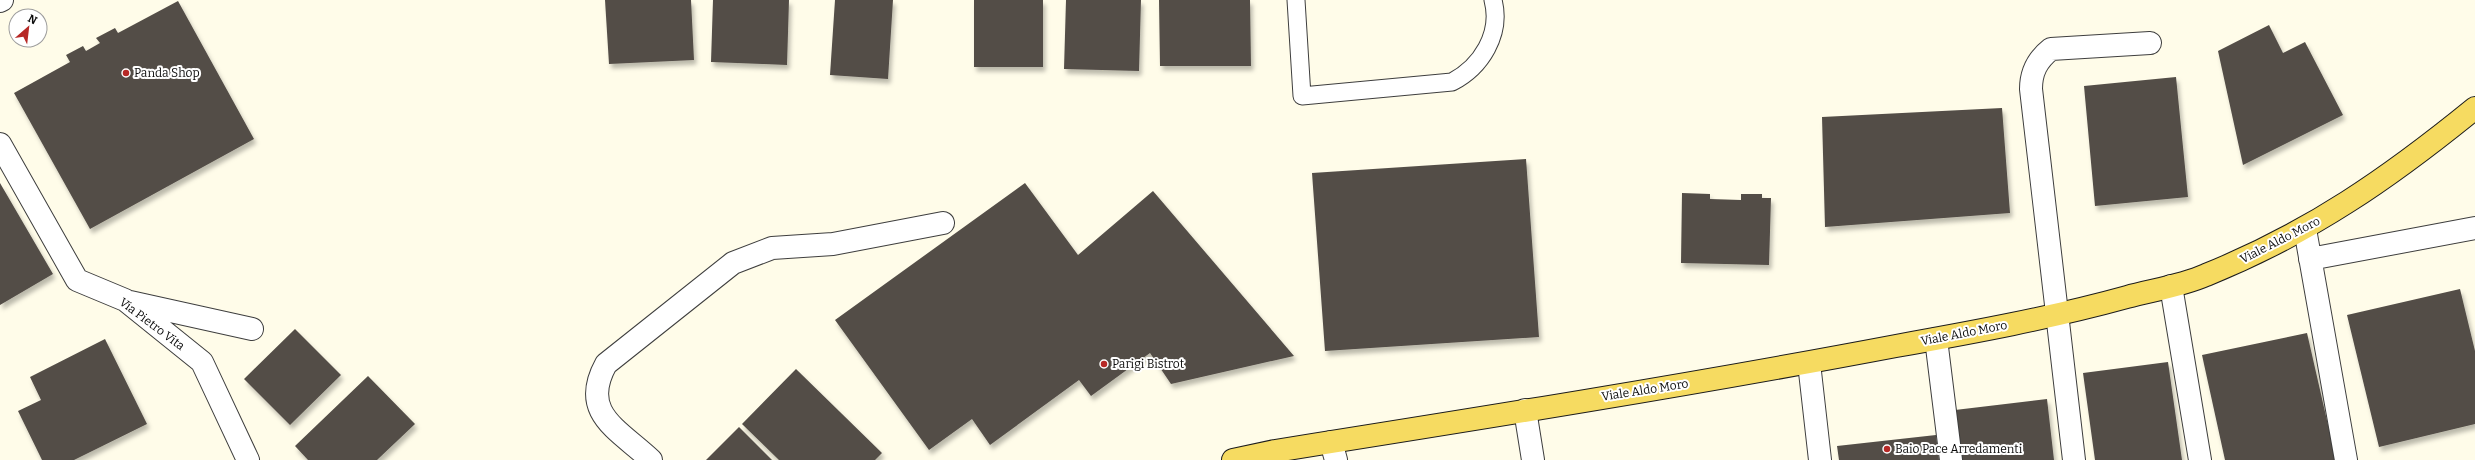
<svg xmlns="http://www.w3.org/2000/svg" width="2475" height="460" font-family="Bitter,serif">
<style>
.building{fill:#534d47;filter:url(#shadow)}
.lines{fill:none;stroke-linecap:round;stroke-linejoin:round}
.service-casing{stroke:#3e3e3e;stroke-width:19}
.minor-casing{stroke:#3e3e3e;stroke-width:24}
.tertiary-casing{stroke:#3e3e3e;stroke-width:24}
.primary-casing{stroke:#1c1c1c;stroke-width:24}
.service{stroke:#fff;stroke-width:17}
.minor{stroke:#fff;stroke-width:22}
.tertiary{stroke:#fff;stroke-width:22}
.primary{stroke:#f6db61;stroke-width:22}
.poi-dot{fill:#b72926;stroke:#fff;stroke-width:1.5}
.labels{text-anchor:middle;stroke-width:4;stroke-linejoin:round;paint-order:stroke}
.poi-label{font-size:12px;fill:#0b0b0b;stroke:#fff;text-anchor:start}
.street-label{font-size:12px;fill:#0b0b0b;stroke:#fff}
</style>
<defs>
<filter id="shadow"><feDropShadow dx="2.5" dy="4.5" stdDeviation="2" flood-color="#0004"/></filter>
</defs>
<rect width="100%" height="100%" fill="#fffce9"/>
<path class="building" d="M605,0H691L694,60L609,64Z
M713,0H789L787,65L711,62Z
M835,0H893L888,79L830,75Z
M974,0H1043V67H974Z
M1066,0H1141L1139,71L1064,69Z
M1159,0H1250L1251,66H1160Z
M178,1L254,139L90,229L14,93L70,62L66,55L83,46L86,51L100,43L96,38L115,28L118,33Z
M2269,25L2283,53L2305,42L2343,115L2243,165L2218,51Z
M2176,77L2188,197L2095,206L2084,86Z
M2002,108L2010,213L1825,227L1822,117Z
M1526,159L1539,337L1325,351L1312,173Z
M0,183L53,274L0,305Z
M1025,183L1078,255L1153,191L1294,356L1171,384L1150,353L1091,396L1079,380L990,445L972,419L929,450L835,320Z
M1682,193L1710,194V199L1741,200V194H1762V198H1771L1769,265L1681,263Z
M2460,289L2475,351V424L2379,447L2347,315Z
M295,329L341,375L290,425L244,379Z
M2307,333L2336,460H2225L2202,355Z
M105,339L147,424L74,460H42L18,411L41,400L30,377Z
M2168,362L2182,460H2095L2083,373Z
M796,369L882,453L875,460H779L742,424Z
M368,376L415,424L377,460H308L295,446Z
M2047,399L2054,460H1961L1955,410Z
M739,427L772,460H706Z
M1936,435L1939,460H1839L1837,446Z"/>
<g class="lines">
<g class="service-casing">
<path id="service" d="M1296,0L1302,96L1452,82C1481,67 1502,34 1493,0"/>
</g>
<g class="minor-casing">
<path id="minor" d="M0,144L77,280L125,300L202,362L248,460
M2305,229L2346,460
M2310,259L2475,228
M2171,286L2200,460
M130,302L252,329
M1936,339L1951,460
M1809,363L1820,460
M1525,410L1533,460
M1331,442L1336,460
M651,460C618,429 579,413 606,364L733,263L772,248L833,244L943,223
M2074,460L2031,89C2031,72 2037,60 2051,49L2150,43"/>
</g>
<g class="tertiary-casing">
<path id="tertiary" d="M0,1L2,0"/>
</g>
<g class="primary-casing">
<path id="primary" d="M1233,460L1275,451C1483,418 1690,385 1896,346C1974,332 2051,318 2127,297C2153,290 2181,286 2206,275C2310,233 2389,178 2475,108"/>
</g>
<use href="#service" class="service"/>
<use href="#minor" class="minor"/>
<use href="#tertiary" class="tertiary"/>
<use href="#primary" class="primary"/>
</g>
<g class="poi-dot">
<circle cx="126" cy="73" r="4"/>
<circle cx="1104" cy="364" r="4"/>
<circle cx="1887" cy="449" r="4"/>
</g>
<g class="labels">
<g class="poi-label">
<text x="134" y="77">Panda Shop</text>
<text x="1112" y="368">Parigi Bistrot</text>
<text x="1895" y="453">Baio Pace Arredamenti</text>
</g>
<g class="street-label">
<text transform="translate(2280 240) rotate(-27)" y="4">Viale Aldo Moro</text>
<text transform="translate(152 324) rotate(37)" y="4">Via Pietro Vita</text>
<text transform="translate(1964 333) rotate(-11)" y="4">Viale Aldo Moro</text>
<text transform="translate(1645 390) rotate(-9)" y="4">Viale Aldo Moro</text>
</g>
</g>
<g transform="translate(28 28) rotate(28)"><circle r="19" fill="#ffffff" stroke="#9d9d9d"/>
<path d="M0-3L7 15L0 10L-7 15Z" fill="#b72926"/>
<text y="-6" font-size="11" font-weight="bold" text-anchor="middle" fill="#0b0b0b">N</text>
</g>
</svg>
